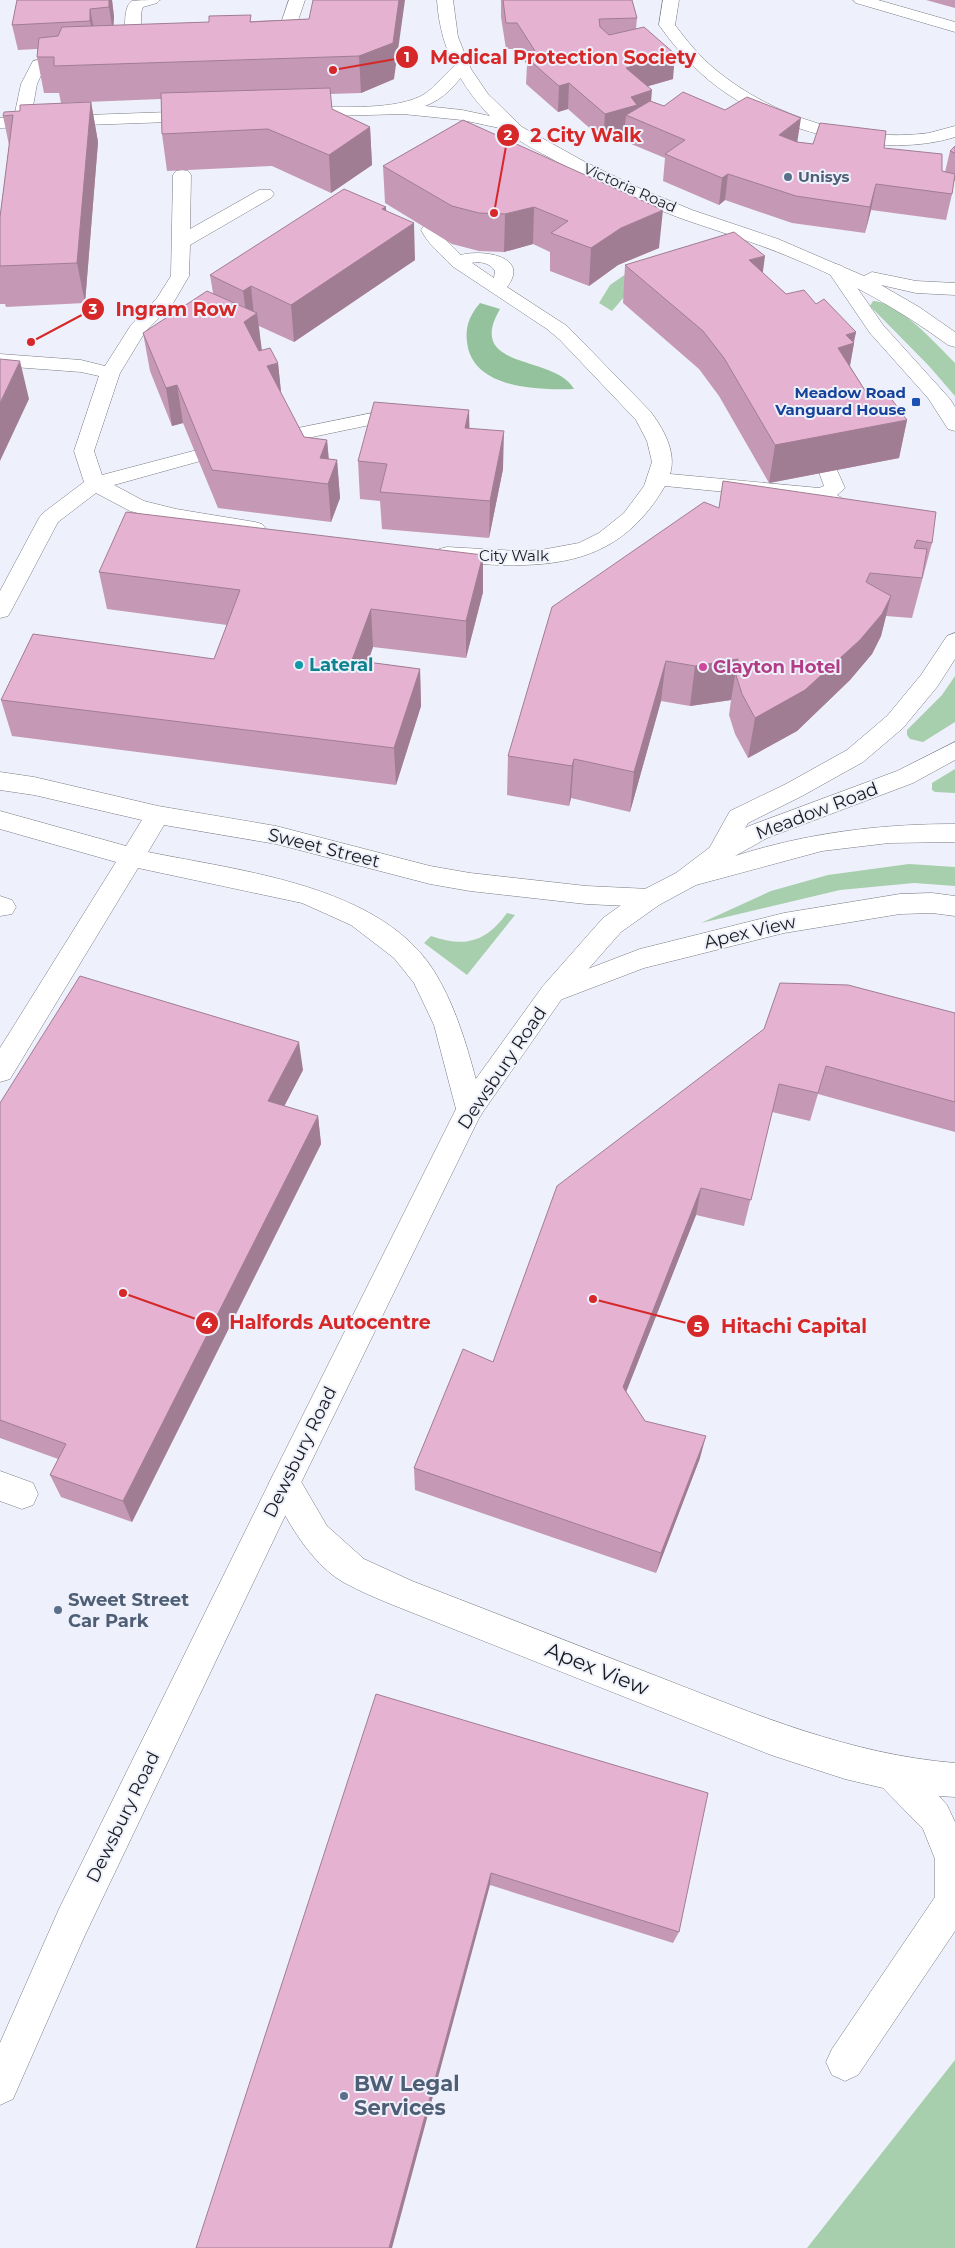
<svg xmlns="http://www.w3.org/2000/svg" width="955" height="2248" font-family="Montserrat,sans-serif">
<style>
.green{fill:#a7cead}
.forest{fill:#93c29c}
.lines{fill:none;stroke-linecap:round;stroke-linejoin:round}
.minor-casing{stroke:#787b83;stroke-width:1}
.major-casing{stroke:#787b83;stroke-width:1}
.minor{fill:#fff;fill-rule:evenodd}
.major{fill:#fff;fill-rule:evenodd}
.wall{fill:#c599b5}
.shaded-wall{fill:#a07d93}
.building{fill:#e5b2d2;stroke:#a07d93}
.service-dot{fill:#5c6f8a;stroke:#eef1fb;stroke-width:2}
.transit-dot{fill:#1a4fb4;stroke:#eef1fb;stroke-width:2}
.culture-dot{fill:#0f9aa8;stroke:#eef1fb;stroke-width:2}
.hotel-dot{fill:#d1479c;stroke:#eef1fb;stroke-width:2}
.labels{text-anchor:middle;stroke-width:4;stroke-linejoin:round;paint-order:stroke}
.far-service-label{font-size:15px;font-weight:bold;fill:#4e5e75;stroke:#eef1fb;text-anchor:start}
.far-street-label{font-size:15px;fill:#191a1d;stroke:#eef1fb}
.far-transit-label{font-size:15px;font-weight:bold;fill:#164399;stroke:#eef1fb;text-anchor:end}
.culture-label{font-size:18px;font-weight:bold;fill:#0d838f;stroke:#eef1fb;text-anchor:start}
.hotel-label{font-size:18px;font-weight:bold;fill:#b23c85;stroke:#eef1fb;text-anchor:start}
.street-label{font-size:18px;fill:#191a1d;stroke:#eef1fb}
.service-label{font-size:18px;font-weight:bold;fill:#4e5e75;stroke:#eef1fb;text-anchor:start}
.near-street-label{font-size:21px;fill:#191a1d;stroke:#eef1fb}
.near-service-label{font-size:21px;font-weight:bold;fill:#4e5e75;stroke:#eef1fb;text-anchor:start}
.leader{fill:none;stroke:#d62828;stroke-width:2}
.callout-dot{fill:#d62828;stroke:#eef1fb;stroke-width:2}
.mark-label{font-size:15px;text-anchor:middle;font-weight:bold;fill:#fff}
.callout-label{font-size:19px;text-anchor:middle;font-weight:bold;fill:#d62828;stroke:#eef1fb;stroke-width:4;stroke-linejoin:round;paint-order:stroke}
</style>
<rect width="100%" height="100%" fill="#eef1fb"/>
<path class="green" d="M636,267L624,297L612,311L599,303L610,285Z
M873,301C898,301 937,345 955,363V396L929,366L870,306Z
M955,676V722L923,742L910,739L907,735V730L942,695Z
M955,769V793L935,792L932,790V783Z
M909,864L955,867V886L914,883L840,890L701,923L771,891L828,875Z
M507,913L515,915L467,975L424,943L431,936C465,948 486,942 507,913Z
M955,2060V2248H807Z"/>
<path class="forest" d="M480,303L500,309C464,371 555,354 574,389C538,390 472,389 467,342C465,326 470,315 480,303Z"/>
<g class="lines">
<g class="minor-casing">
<path id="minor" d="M160,0L157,3L143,7L141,13L143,54L141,57H129L127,54C126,43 121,7 132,1C138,0 153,0 160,0Z
M289,0H305L290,44L288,47L271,50L265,48L263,45L265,42L275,40Z
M663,0H679L675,25C687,41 700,57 716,70C773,117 855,143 929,133C938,131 946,128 955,126V137C886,159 788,134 729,95C701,77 678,52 659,25Z
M853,0H878L955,22V32L856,3Z
M73,53L79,55L81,58L79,61L45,67L37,84L31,117L198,111L204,112L206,116L204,120L198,121L0,128V118L14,117L21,84L33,61Z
M460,63L466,65L468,68C456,85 444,99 425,106L462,110L509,120L515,121L517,125L515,129L509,130L462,120L403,114L299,117L293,116L291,112L293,108L299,107C334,106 388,111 419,97C435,90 450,66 460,63Z
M182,170L188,171L191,175L190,229L259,190H271L274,194L271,198L190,245L189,276L172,305L145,332L120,373L94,451L102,475L197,450L204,452L207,456L204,460L114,485L144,501L176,509L255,522L262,524L266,529L262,534L255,536L176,523L130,511L96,493L58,522L11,611L8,616L0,618V591L39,518L43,513L84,482L74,451L99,376L81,372L0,366V354L81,360L105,366L131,325L157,298L171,276L173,175L176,171Z
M430,225L436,226L443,237L461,255C482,249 531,256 507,287L567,326L650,411C663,428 677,452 670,474L819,488L824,486L819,472L822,468L829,466L836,468L845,488L837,495L861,510L864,515L861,520L854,522L847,520L817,501L665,486C626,553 573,567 500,565C480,564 458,564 439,559L436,554L439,549L447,547L518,551L541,550L579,543L599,533L624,513L644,486L652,462L647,441L636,420L560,340L547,329L452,266C441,253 429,246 421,230L424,226ZM475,262C483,262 491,264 495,271L494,278L472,263Z
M836,264L842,266L883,325L950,399L955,407V431L948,429L928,398L870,333L827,270L830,266Z
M387,410L394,412L397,416L394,420L288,442L281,440L278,436L281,432L288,430Z
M955,633V659L937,687L903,728L863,762L802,796L748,823L727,860L718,863L709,860L706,854L730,811L786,784L847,750L887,716L921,675L947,636Z
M0,772L34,777L158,806L276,826L430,866L470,873L586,886L650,889L659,891L663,898L659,905L650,907L586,904L470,891L430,884L276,844L164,825L148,852C240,871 380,885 434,971C460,1013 471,1062 484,1109L480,1117L470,1120L460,1117L456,1109L434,1025L414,983L394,958L351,925L302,903L138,868L10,1079L0,1082V1048L116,862L0,829V811L126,846L142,820L34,795L0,790Z
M932,893L955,896V916L932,913L900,914L784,933L644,968L552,1003L543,1000L539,993L543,986L640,949L784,913L900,894Z
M0,896L12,900L16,907L12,914L0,916Z
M285,1468L296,1473L327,1526L364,1559L412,1581C495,1613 577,1645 659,1677C757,1715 849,1754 955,1763V1797L939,1796L947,1805L955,1822V1931L858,2075L845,2081L832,2075L826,2062L832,2049L935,1897V1859L923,1829L883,1788L845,1779L771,1755L393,1605C376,1598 359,1591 343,1582C310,1563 284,1517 269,1483L274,1473Z
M0,1471L33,1483L38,1494L33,1505L22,1509L0,1501Z"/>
</g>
<g class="major-casing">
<path id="major" d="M437,0H453L458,37L471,69L488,94L522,127L585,162L639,188L692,210L778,239L864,276L872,272L916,281L955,283V295L916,293L881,285L919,307L955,332V347L948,345C899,309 847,280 790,257C754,242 717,231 680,218C640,203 601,185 563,165C544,154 521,144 505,130C465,96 440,52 437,0Z
M955,742V760L913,783L767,838L735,856C807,833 879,824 955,824V842L889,843L822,851L696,885L659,905L621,932L561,1000L480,1116L296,1493L85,1935L13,2099L0,2105V2043L59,1909L274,1473L460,1101L543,986L603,918L641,891L676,873L709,848L749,826L897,771Z"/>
</g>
<use href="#minor" class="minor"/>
<use href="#major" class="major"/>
</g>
<path class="wall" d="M17,0H112L114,17L113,26L309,19L394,79L361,93L330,94L332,109L370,127L372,165L331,193L272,166L167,171L162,134L161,99L61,103L59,93H44L37,57V49L18,50L12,25Z
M501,0H632L637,18L636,29L673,79L648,86L651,101L664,106L798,142L813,144L884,148L942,171L945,172L950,151L955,146V181H954L952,194L946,220L871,210L865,233L792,223L725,200L719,205L663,181L665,158L624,141V134L603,140L568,109L558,112L526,84L527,65L517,49H506L501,17Z
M926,0H955V8Z
M91,102L98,142L85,303L6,307L5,304H0V217L9,145L3,116L20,111Z
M463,120L659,248L618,265L589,286L550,271V252L533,244L504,252L479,251L452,244L385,203L383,166Z
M386,207V211L415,260L294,342L259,326L261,350L278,363L281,394L304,437L327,440L329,459L337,460L340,498L331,522L218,508L183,423L172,426L150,371L143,333L213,293L210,275Z
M625,265L763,273L786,294L816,304L856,332L850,366L866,392L907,420L899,458L769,483L719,396L699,369L623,303Z
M469,410V429L503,469L489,538L382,529L380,501L360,499L358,461Z
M723,481L932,543L912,618L886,616L881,636L872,654L850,680L797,731L748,758L735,734L729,715L731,700L690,706L661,701L630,812L571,798L569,806L507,795L508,756L719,508Z
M483,555V592L466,658L373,647L368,662L420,669L421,706L396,785L12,736L1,700L214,659L227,625L107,609L99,572Z
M955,1013V1132L818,1094L810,1121L772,1112L744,1226L696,1215L626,1392L645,1421L700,1458L656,1573L415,1490L414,1468L493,1362L764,1029Z
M303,1070L284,1106L318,1116L321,1144L132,1522L61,1497L50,1475L58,1459L0,1438V1103Z
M376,1694L679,1932L673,1943L490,1885Z"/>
<path class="shaded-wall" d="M109,0H112L114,17L113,33L109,7Z
M399,0H405L394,79L361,93L359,56Z
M90,9L95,34V47L90,21Z
M675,54L673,79L625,93L626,68Z
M569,83L568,109L558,112L559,86Z
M652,90L650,115H626L624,134L603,140L605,114L631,97Z
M91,102L98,142L85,303L77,263Z
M801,118L797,144L779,135Z
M370,127L372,165L331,193L329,155Z
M728,174L725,200L719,205L722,178Z
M876,184L871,210L865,233L870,207Z
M386,207L387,240L414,223L415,260L294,342L291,305L382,209Z
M534,207L533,244L504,252L505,214Z
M663,210L659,248L618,265L589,286L591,248L621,228Z
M765,256L760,294L749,260Z
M251,286L254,316L257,313L262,351L249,360L244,322L247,320L243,291Z
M856,332L853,343H854L847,381L838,348L846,335Z
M20,361L29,399L0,461V403Z
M278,363L282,401L267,366Z
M177,385L183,423L172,426L166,388Z
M469,410L470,448L465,428Z
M907,420L899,458L769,483L775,445Z
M504,431L503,469L489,538L490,501Z
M327,440L330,478L320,458Z
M337,460L340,498L331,522L328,484Z
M483,555V592L466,658V621Z
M891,596L881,636L872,654L850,680L797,731L748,758L755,718Z
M371,609L373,647L355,697L352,660Z
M738,659L731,700L690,706L695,666Z
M666,661L661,701L630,812L634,772Z
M420,669L421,706L396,785L394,748Z
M574,759L571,798L569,806L572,766Z
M299,1042L303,1070L273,1128L268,1101Z
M318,1116L321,1144L132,1522L123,1501Z
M701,1188L696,1215L619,1410L623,1387Z
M706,1436L700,1458L656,1573L661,1553Z
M491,1873L490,1885L392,2248H389Z"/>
<path class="building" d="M17,0H109V7L90,9V21L12,25Z
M313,0H399L393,43L359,56L54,66V57H37L39,38L58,36L62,27L209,22V16L251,15L250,22L309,19Z
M503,0H632L637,18L599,19L600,27L609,35L644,27L675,54L626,68L652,90L631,97L637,105L605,114L569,83L559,86L527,58L537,54L517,23H506Z
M330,88L332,109L370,127L329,155L268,129L162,134L161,93Z
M683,92L725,110L747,97L801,118L779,135L797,142L813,144L820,123L886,131L884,148L942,154V171L955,174L952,194L876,184L870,207L796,196L728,174L722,178L665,154L685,140L626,115L650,101L664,106Z
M91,102L77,263L0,266V217L13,115L3,116L4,112L20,111V105Z
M463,120L663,210L621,228L591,248L551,233L568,221L534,207L505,214L479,213L452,206L383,166Z
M955,146V153L950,151Z
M344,189L386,207L382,209L414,223L291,305L251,286L243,291L210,275Z
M734,232L765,256L749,260L786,294L804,290L816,304L824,299L856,332L846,335L854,343L838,348L866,392L884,389L907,420L775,445L724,358L703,331L625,265Z
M207,291L257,313L244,322L259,351L270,348L278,363L267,366L304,437L327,440L320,458L337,460L328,484L212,470L177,385L166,388L143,333Z
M0,359L20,361L0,403Z
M374,402L469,410L465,428L504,431L490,501L380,492L387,464L358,461Z
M723,481L936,512L932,543L917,540L914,548L927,549L922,578L870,573L866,582L891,596L882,614L860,640L805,690L755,718L742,694L736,675L738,659L695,666L666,661L634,772L574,759L572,766L508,756L552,607L704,502L719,508Z
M126,512L483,555L466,621L371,609L352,660L420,669L394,748L1,700L33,634L214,659L240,590L99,572Z
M80,976L299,1042L268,1101L318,1116L123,1501L50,1475L66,1444L0,1420V1103Z
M780,983L848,985L955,1013V1102L826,1066L818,1093L779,1084L751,1200L701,1188L623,1387L645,1421L706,1436L661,1553L414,1468L463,1349L493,1362L557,1186L764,1029Z
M376,1694L708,1793L679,1932L491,1873L389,2248H196Z"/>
<g class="service-dot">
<circle cx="788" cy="177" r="5"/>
<circle cx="58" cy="1610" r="5"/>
<circle cx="344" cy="2096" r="5"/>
</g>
<rect class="transit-dot" x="911" y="397" width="10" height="10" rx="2.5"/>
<circle class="culture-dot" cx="299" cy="665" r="5"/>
<circle class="hotel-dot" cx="703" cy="667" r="5"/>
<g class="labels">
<g class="far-service-label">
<text x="798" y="182">Unisys</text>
</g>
<g class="far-street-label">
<text transform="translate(630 188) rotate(24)" y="5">Victoria Road</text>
<text x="514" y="561">City Walk</text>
</g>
<g class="far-transit-label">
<text x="906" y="398">Meadow Road<tspan x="906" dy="17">Vanguard House</tspan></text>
</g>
<g class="culture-label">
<text x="309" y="671">Lateral</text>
</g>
<g class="hotel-label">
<text x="713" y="673">Clayton Hotel</text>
</g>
<g class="street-label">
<text transform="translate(817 811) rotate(-21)" y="6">Meadow Road</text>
<text transform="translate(324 848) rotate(14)" y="6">Sweet Street</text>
<text transform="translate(750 932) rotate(-13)" y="6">Apex View</text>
<text transform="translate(502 1068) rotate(-56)" y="6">Dewsbury Road</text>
<text transform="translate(300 1452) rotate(-64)" y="6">Dewsbury Road</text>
<text transform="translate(123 1817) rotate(-64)" y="6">Dewsbury Road</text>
</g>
<g class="service-label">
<text x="68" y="1606">Sweet Street<tspan x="68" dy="21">Car Park</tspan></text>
</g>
<g class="near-street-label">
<text transform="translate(597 1669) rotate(22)" y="7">Apex View</text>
</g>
<g class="near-service-label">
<text x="354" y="2091">BW Legal<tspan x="354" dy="24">Services</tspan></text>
</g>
</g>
<path class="leader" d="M333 70L407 57M494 213L508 135M31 342L93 309M123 1293L207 1323M593 1299L698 1326"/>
<g class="callout-dot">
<circle cx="333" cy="70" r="5"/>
<circle cx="494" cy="213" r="5"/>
<circle cx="31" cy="342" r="5"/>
<circle cx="123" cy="1293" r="5"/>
<circle cx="593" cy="1299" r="5"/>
<circle cx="407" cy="57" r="12"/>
<circle cx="508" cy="135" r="12"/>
<circle cx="93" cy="309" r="12"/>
<circle cx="207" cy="1323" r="12"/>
<circle cx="698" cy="1326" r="12"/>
</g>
<g class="mark-label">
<text x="407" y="62">1</text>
<text x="508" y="140">2</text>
<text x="93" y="314">3</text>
<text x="207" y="1328">4</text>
<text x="698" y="1332">5</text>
</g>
<g class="callout-label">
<text x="563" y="64">Medical Protection Society</text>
<text x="586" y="142">2 City Walk</text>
<text x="176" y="316">Ingram Row</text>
<text x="330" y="1329">Halfords Autocentre</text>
<text x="794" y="1333">Hitachi Capital</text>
</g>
</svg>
